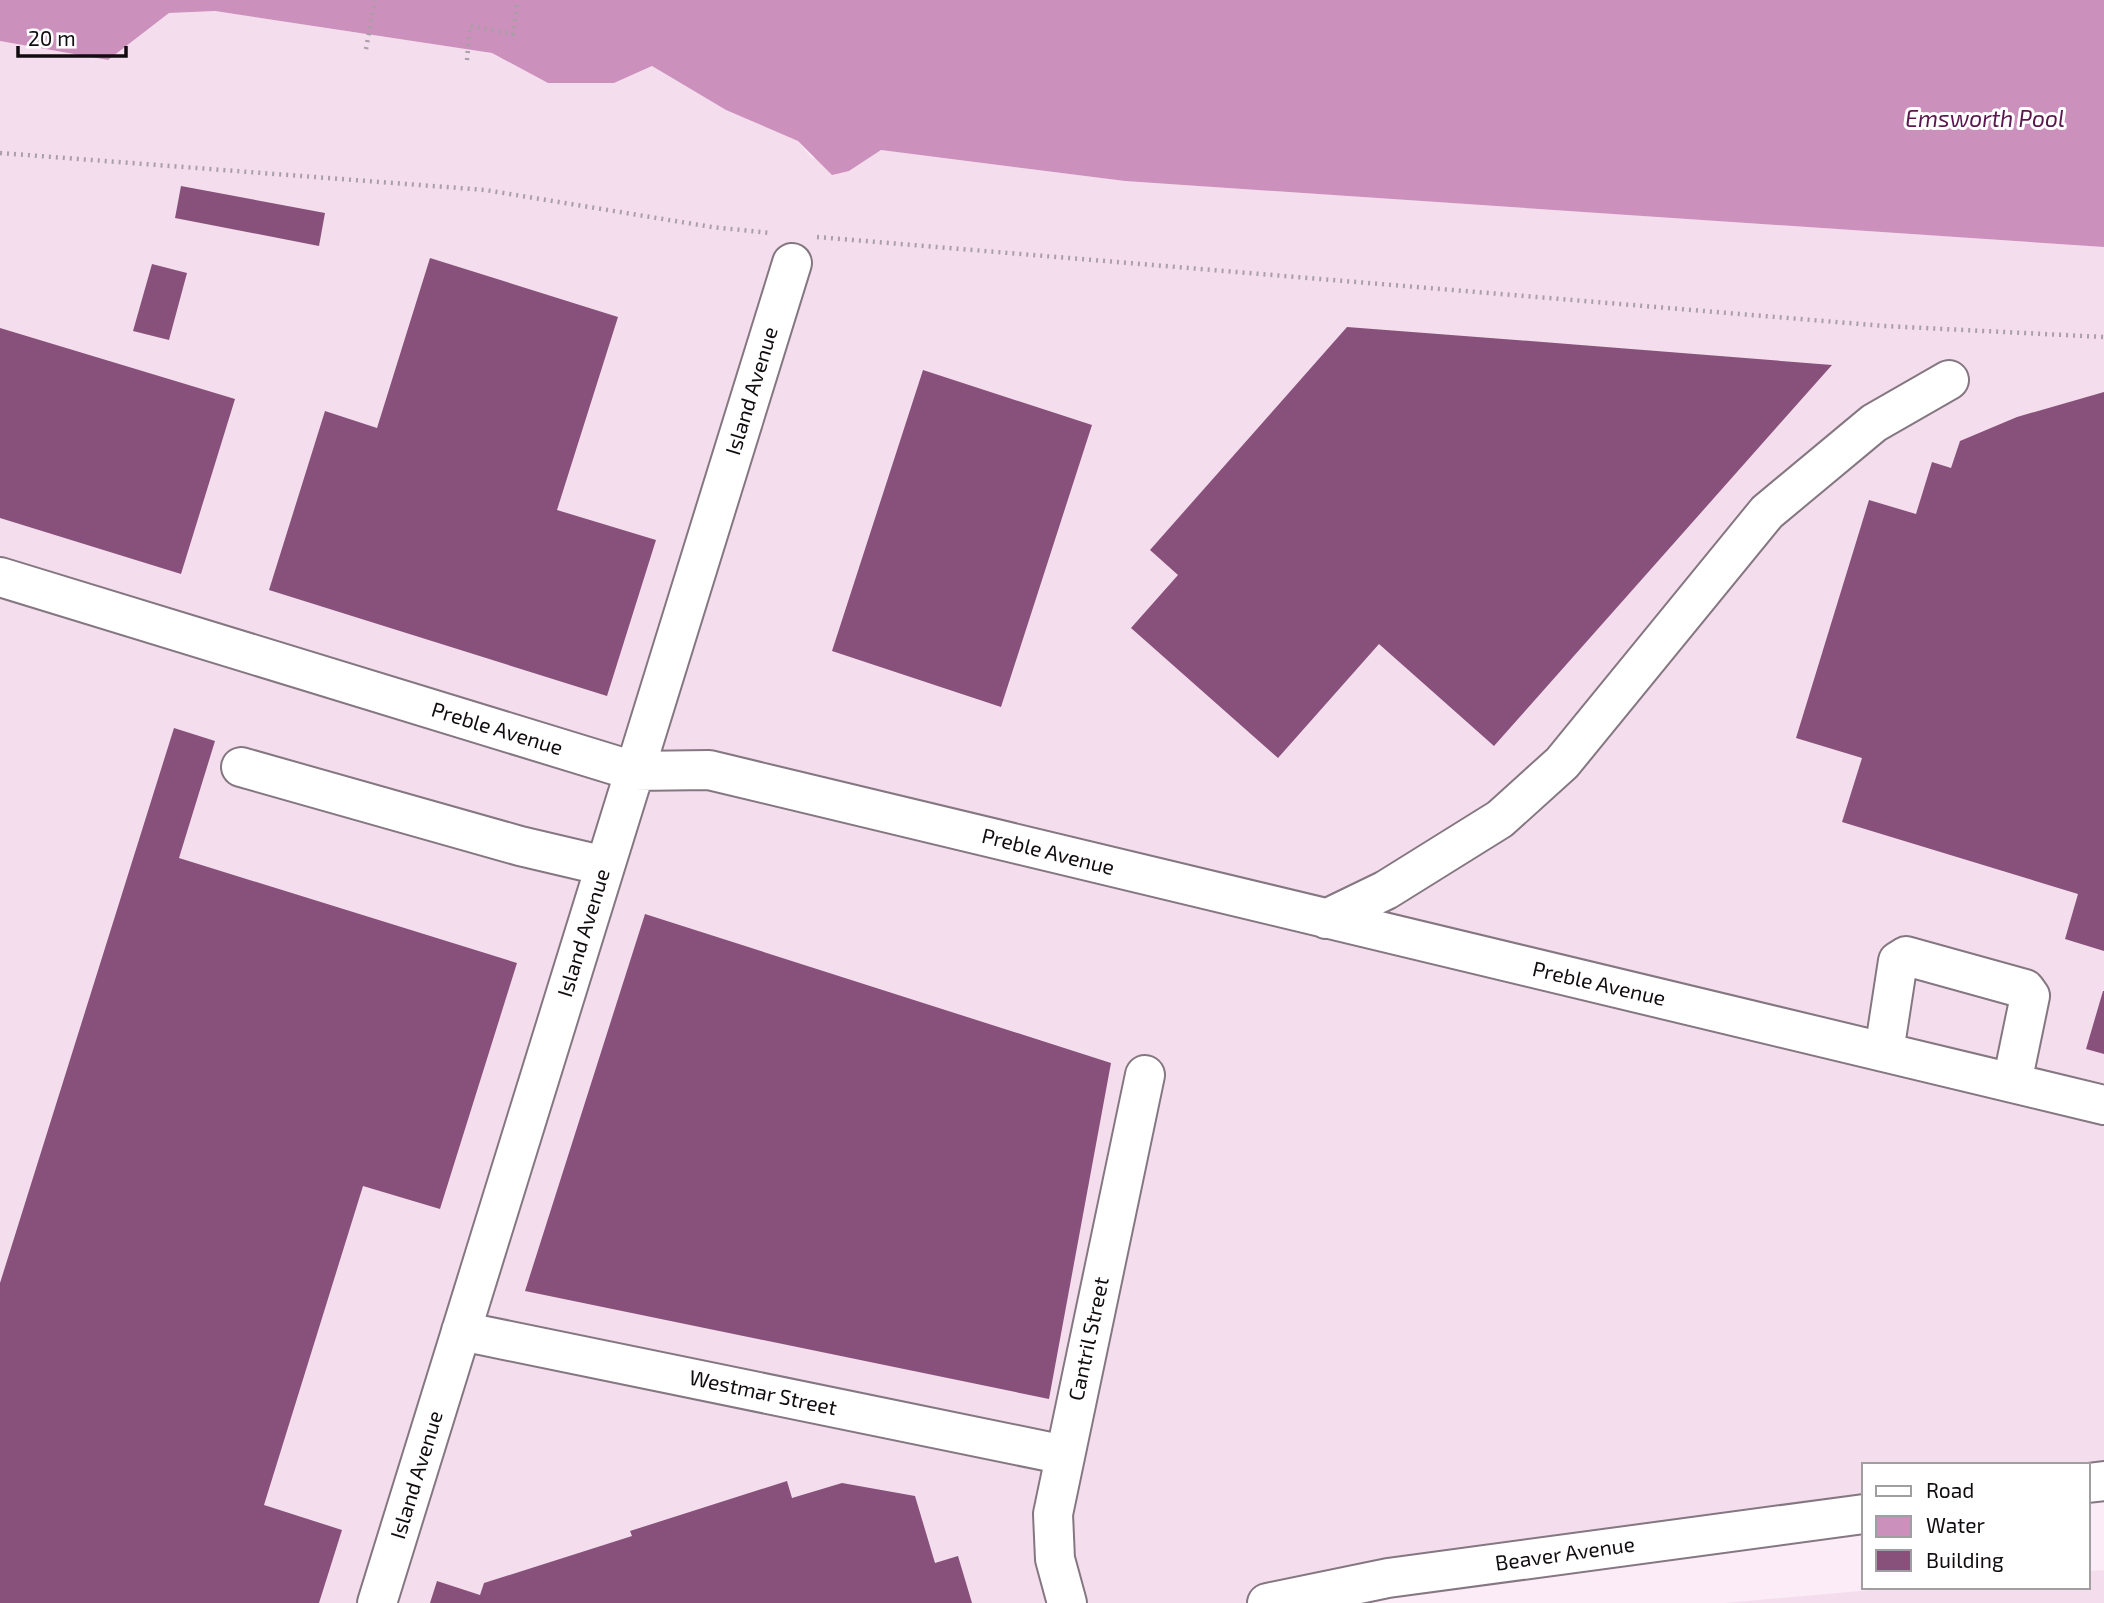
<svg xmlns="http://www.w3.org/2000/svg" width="2104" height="1603" font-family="'Exo 2',sans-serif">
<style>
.built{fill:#f4deed}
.water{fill:#cc90bd}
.building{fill:#88517b}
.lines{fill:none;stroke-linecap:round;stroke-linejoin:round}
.minor-casing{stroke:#857781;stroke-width:42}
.path{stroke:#aa9ea7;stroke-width:4.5;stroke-dasharray:2 5;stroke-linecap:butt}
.minor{stroke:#fff;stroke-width:38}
.labels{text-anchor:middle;stroke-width:6;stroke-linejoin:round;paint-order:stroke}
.street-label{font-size:21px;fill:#110c10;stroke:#fff}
.water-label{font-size:23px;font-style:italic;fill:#5c164f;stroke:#fff}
</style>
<rect width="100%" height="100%" fill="#fcecf7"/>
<path class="built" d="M215,11L492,53L548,83H614L652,66L726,110L798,141L811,157L849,171L881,150L1125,181L2104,247V1481L2088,1465H1864V1514L1267,1603H0V41L108,60L169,13Z
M2104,1570V1603H1724L1905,1587H2088V1571Z"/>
<path class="water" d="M0,0H2104V247L1125,181L881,150L849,171L832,175L798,141L726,110L652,66L614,83H548L492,53L215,11L169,13L108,60L0,41Z"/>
<path class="building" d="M181,186L325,213L319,246L175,218Z
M430,258L618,317L557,510L656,540L607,696L269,590L325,411L377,428Z
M152,264L187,273L169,340L133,331Z
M1347,327L1568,344L1832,365L1494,746L1379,644L1278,758L1131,628L1178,575L1150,550Z
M0,328L235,399L181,574L0,518Z
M923,370L1092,425L1001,707L832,651Z
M2104,392V951L2065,939L2078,894L1842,822L1862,758L1796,738L1869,500L1916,514L1932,462L1951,468L1960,441L2017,417Z
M174,728L215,741L179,858L517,963L440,1209L363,1186L264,1505L342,1530L319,1603H0V1283Z
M645,914L1111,1063L1049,1399L525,1291Z
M2103,991H2104V1054L2086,1049Z
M787,1481L792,1498L842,1483L915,1496L935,1563L958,1556L972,1603H430L437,1581L480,1595L484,1583L632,1536L630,1531Z"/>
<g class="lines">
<g class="minor-casing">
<path id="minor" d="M0,577L634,771L709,770L2104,1105
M241,767L520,846L605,866
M1326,919L1386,890L1500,819L1562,763L1767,512L1874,423L1949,380
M1884,1052L1898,961L1906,956L2025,989L2030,996L2012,1083
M461,1331L1065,1455
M2088,1483L2104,1481
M377,1603L792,263
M1067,1603L1055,1559L1053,1514L1145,1075
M1267,1603L1388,1578L1864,1514"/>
</g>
<path class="path" d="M366,49L375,0
M467,60L470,26L513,34L517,4
M0,153L485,190L712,227L770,233
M817,237L1884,326L2104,337"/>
<use href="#minor" class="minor"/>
</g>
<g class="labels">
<g class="street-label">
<text transform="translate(752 391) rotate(-73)" y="7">Island Avenue</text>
<text transform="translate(497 729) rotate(17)" y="7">Preble Avenue</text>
<text transform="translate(1048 852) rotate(14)" y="7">Preble Avenue</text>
<text transform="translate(584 933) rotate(-73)" y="7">Island Avenue</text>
<text transform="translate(1599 984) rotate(13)" y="7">Preble Avenue</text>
<text transform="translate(1089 1339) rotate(-78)" y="7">Cantril Street</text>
<text transform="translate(763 1393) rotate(12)" y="7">Westmar Street</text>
<text transform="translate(417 1475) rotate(-73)" y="7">Island Avenue</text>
<text transform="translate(1565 1554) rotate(-8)" y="7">Beaver Avenue</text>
</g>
<g class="water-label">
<text x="1985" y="127">Emsworth Pool</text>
</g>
</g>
<rect x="1862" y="1463" width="228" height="126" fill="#ffffff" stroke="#a09e9f" stroke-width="2"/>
<rect x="1876" y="1486" width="35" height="10" fill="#ffffff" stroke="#a09e9f" stroke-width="2"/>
<text x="1926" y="1498" font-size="21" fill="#110c10">Road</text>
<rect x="1876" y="1516" width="35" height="21" fill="#cc90bd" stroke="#a09e9f" stroke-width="2"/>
<text x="1926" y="1533" font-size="21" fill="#110c10">Water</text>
<rect x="1876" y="1550" width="35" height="21" fill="#88517b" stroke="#a09e9f" stroke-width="2"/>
<text x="1926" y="1568" font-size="21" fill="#110c10">Building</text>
<path d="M18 46v10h108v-10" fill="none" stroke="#110c10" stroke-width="3.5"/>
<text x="28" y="46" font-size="21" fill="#110c10" stroke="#ffffff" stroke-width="5" paint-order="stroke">20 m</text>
</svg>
